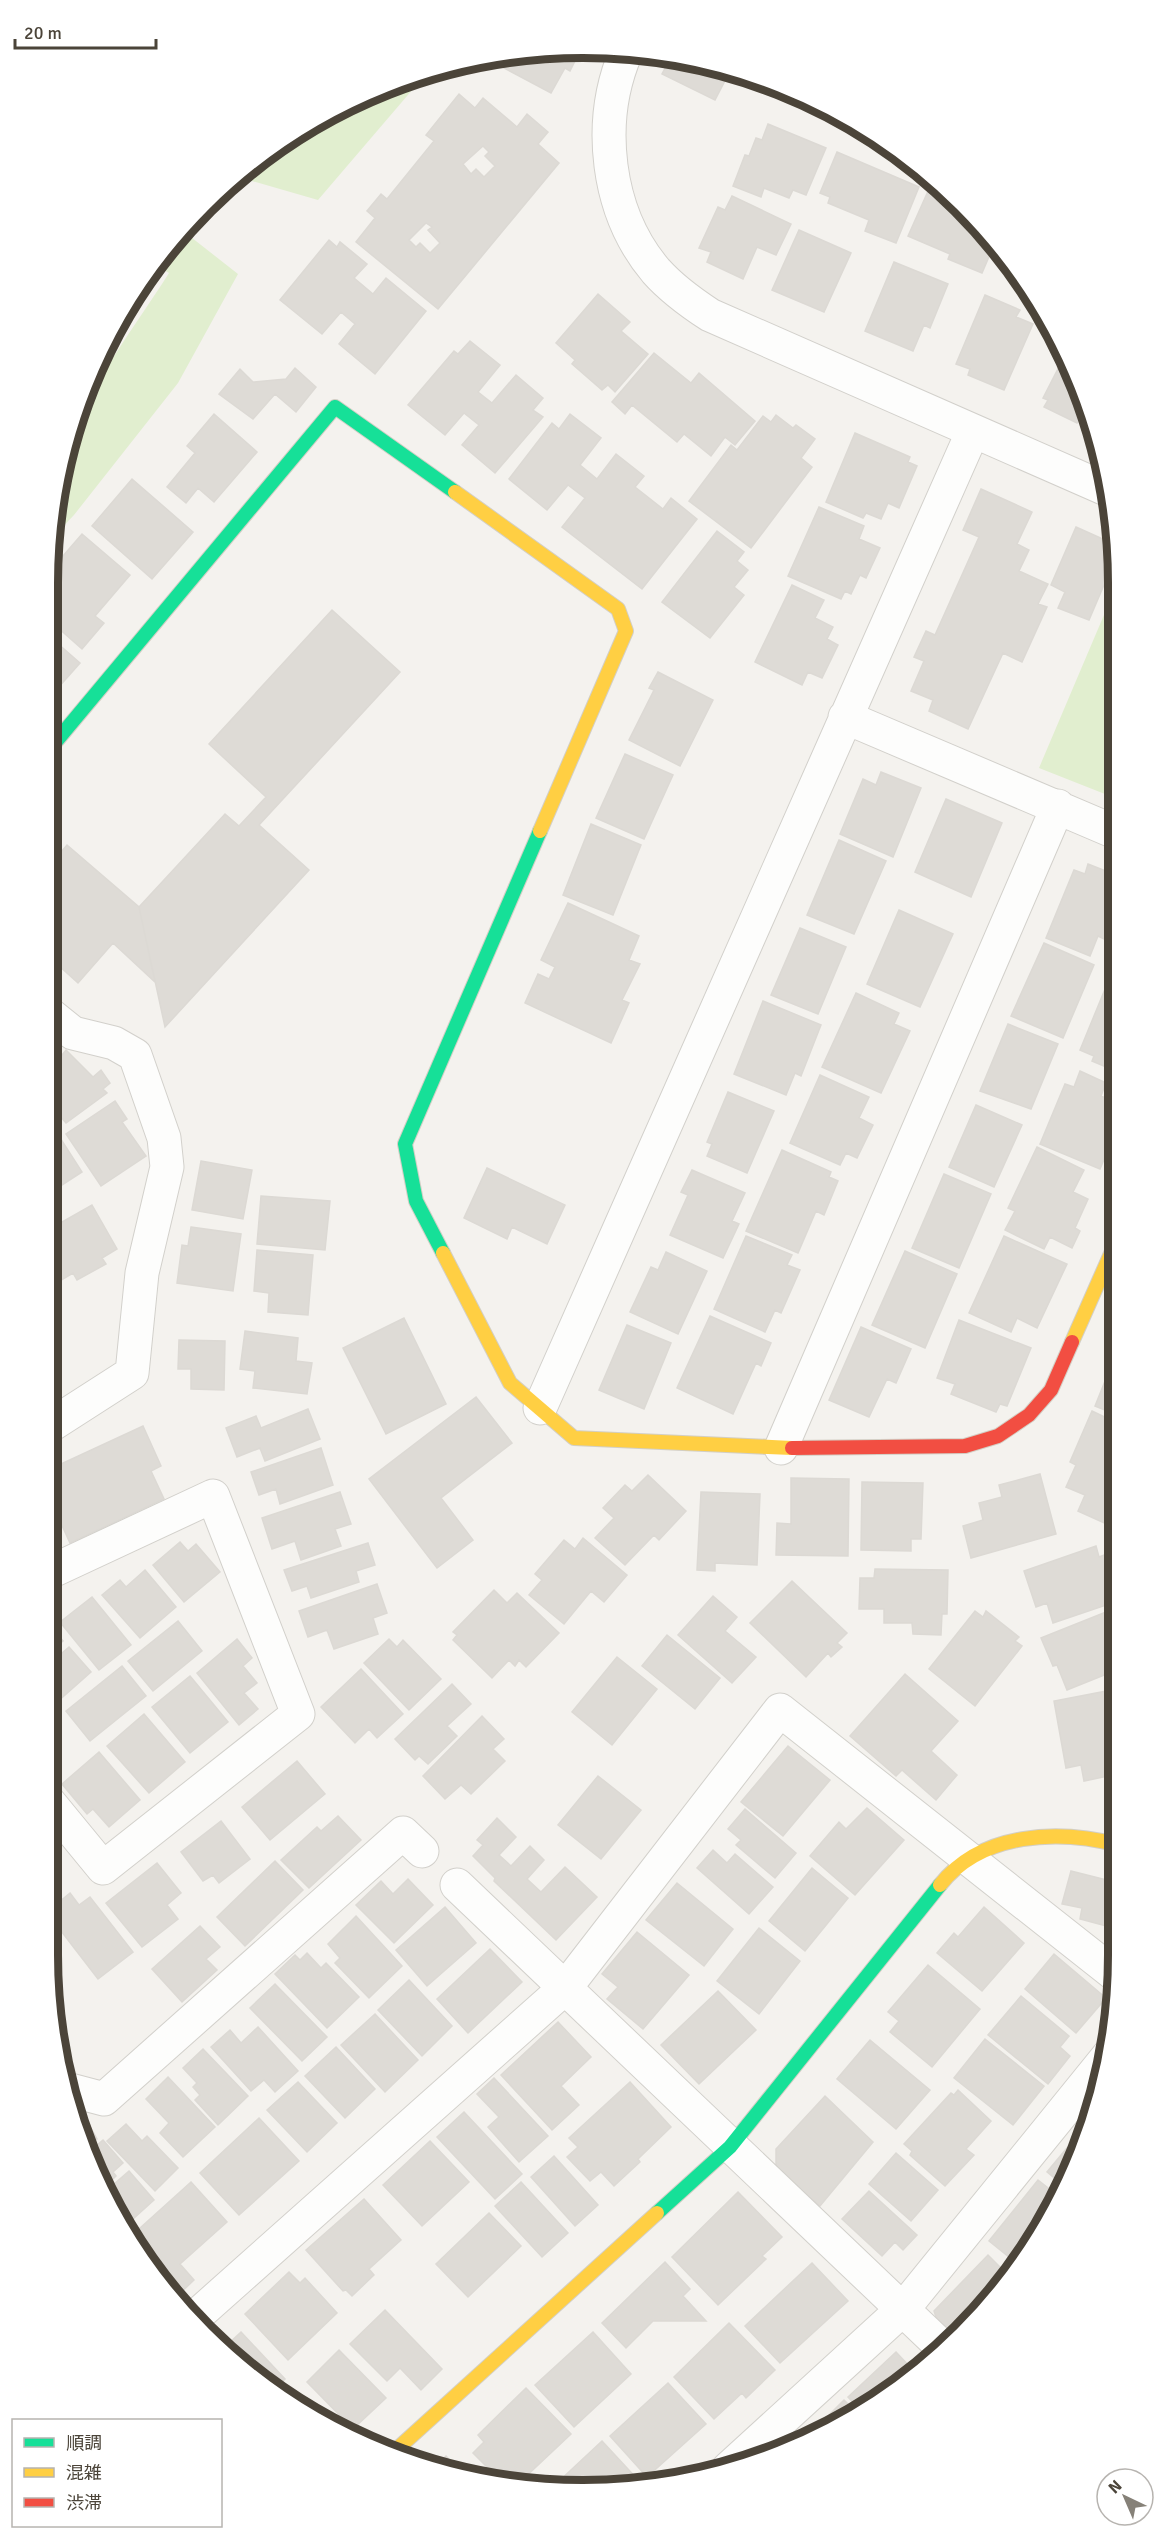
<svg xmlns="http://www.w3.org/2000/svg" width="1167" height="2539" font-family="Signika,'Noto Sans JP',sans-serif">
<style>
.green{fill:#e1eecf}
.building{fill:#dedbd6;stroke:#dcd9d4;stroke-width:1.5;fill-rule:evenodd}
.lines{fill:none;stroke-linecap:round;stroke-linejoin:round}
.street-casing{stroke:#d2d0cb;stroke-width:35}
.fast-casing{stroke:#d3cfc5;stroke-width:16}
.slow-casing{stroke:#d3cfc5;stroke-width:16}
.jam-casing{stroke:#d3cfc5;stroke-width:16}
.street{stroke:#fdfdfc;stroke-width:33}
.fast{stroke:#16e098;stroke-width:14}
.slow{stroke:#ffcf43;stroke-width:14}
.jam{stroke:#f24e42;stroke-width:14}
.rim{fill:none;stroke:#4b4439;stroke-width:8}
</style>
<rect width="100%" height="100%" fill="#f4f2ee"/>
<path class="green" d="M425,75L318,200L238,177L286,138L378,89Z
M199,212L187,234L238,274L178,383L74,515L52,538C54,519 54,498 58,479C75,402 128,338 169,273L155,265Z
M1115,589V798L1039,768Z"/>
<path class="building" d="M581,49L570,71L565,68L551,93L502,67L509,55Z
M671,57L688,58L730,71L715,100L662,74Z
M781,86L809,101L807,105L778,91Z
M459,94L475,108L483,98L517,127L527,114L548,132L538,144L559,163L438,309L356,242L375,218L367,211L381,194L387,199L434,141L426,135ZM483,146L489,152L485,156L495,166L484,177L476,169L471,174L463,164ZM426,223L432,227L428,230L440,243L430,253L420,243L416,247L409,240Z
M768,124L826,148L806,195L793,190L789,198L764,188L761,197L733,186L745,155L749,156L756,138L762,140Z
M889,147L909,158L915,165L887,151Z
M837,152L919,187L896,243L865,231L869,220L828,203L830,197L820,193Z
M929,189L948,197L1000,249L997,254L991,252L982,273L948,259L950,254L908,236Z
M732,196L791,224L776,255L757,247L743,279L707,262L711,252L699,248L718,207L725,210Z
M799,230L851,253L824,312L772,290Z
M329,240L337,247L340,242L367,264L354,278L373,294L386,278L426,311L375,374L339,344L355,324L341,312L322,334L280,300Z
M894,262L948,284L930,328L924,325L913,351L865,331Z
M598,294L630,322L621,331L648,354L615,392L608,385L602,390L572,364L575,360L556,343Z
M985,295L1020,310L1016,317L1033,324L1004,390L968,375L970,369L956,364Z
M470,341L500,365L478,392L492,403L516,375L543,398L533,410L543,417L495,473L462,445L479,425L464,413L445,435L408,405L454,351L458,354Z
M654,353L691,383L699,373L755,421L735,445L725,437L711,456L684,434L677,442L632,405L625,414L612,402Z
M1065,355L1078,378L1086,406L1077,423L1044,407L1048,400L1043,398Z
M295,368L316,387L296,412L275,394L253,419L219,394L240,369L253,382L286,379Z
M214,414L257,452L214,502L198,488L186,503L167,487L195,453L187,446Z
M570,414L601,438L580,465L597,479L616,454L644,476L635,487L663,509L671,498L697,519L642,589L562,527L585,498L568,485L547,510L509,479L552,423L559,429Z
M776,415L793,428L796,425L815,439L801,458L812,467L751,548L689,501L731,445L737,450L763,416L771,422Z
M855,433L910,457L908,462L917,466L899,508L888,503L881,519L866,513L863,518L826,502Z
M132,479L193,532L152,579L92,526Z
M981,489L1032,512L1017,544L1029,550L1019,571L1048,584L1038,604L1047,607L1022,662L1003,653L968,729L929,711L933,700L911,691L924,661L914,657L926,631L935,635L979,537L963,530Z
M819,507L864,526L859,539L880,548L866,578L860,575L851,594L845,591L841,599L788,576Z
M1076,527L1114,544L1115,559L1089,620L1058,608L1065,592L1051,585Z
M717,531L744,552L737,561L748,570L734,587L744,595L710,638L662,602Z
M82,534L130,575L95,616L104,623L82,649L48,619V583L49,572Z
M792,585L824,600L815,618L833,627L827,639L838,645L822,678L808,672L802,685L755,662Z
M332,610L400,672L259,825L309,870L165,1027L139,907L225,814L239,826L266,797L209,744Z
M48,635L80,663L50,697L48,695Z
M658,672L713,700L680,766L629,740L654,690L649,688Z
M625,754L673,775L644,839L596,818Z
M881,772L921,788L893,857L840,834L863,779L876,785Z
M946,799L1002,823L971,897L915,872Z
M591,824L641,845L613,915L563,895Z
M839,840L886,861L854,934L807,915Z
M67,845L139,907L155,982L113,943L78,983L48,956V867Z
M1088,864L1116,875V911L1104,939L1098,936L1090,956L1046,938L1074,870L1085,874Z
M568,903L639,936L629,960L640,964L622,1000L629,1003L611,1043L525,1003L538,974L549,979L555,967L541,960Z
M899,910L953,934L920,1007L867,984Z
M800,928L846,947L818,1014L771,995Z
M1044,943L1094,965L1063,1038L1011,1016Z
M1110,977L1116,980V1071L1092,1061L1094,1056L1080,1050Z
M856,993L899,1013L894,1024L910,1031L881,1093L822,1067Z
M763,1001L821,1025L801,1076L795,1073L786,1095L734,1074Z
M1008,1024L1058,1044L1031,1109L980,1091Z
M66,1050L93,1077L101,1070L110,1083L103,1089L107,1093L66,1123L48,1102V1072Z
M1080,1071L1106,1083L1101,1096L1116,1103V1131L1100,1169L1040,1144L1065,1084L1074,1087Z
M820,1075L869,1097L859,1118L873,1125L857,1158L846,1153L840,1165L790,1143Z
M728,1092L774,1111L747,1173L707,1156L712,1144L707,1142Z
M115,1101L127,1119L122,1122L146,1156L101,1186L66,1134Z
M976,1105L1022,1125L994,1187L949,1167Z
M48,1119L82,1172L48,1194Z
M1037,1147L1084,1170L1073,1192L1088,1199L1075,1228L1080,1231L1072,1248L1050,1237L1044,1249L1005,1230L1015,1211L1008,1208Z
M782,1150L831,1172L829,1177L838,1181L824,1215L816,1211L798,1253L746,1231Z
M201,1161L252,1170L243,1219L192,1210Z
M487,1168L565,1205L547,1244L512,1227L507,1239L464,1218Z
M692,1170L745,1193L732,1221L739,1224L723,1258L670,1235L688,1195L681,1192Z
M944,1174L991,1194L959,1268L912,1248Z
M261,1196L330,1201L325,1250L257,1244Z
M92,1205L117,1249L102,1258L106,1264L77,1280L73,1273L48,1288V1230Z
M191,1227L241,1234L233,1291L177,1283L182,1245L188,1246Z
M746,1236L792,1255L787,1265L800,1270L781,1313L775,1310L765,1332L714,1309Z
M1004,1236L1067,1264L1037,1328L1017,1318L1011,1332L969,1313Z
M257,1250L313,1255L308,1315L268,1312L269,1293L254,1291Z
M905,1251L957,1274L925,1348L872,1325Z
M666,1252L707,1271L678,1334L630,1312L651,1267L658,1270Z
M710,1316L771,1343L761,1366L756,1363L733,1414L677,1388Z
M404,1318L446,1404L386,1434L343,1348Z
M959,1320L1031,1348L1007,1406L1000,1404L996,1412L951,1394L955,1384L937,1378Z
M627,1325L671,1343L644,1409L599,1390Z
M861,1327L911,1349L896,1383L887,1379L869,1417L829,1400Z
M245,1331L298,1338L296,1361L312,1363L307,1394L253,1388L255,1371L240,1369Z
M179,1340L225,1341L224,1390L191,1389V1369H178Z
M1117,1351V1415L1095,1406Z
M476,1397L512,1443L441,1498L473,1540L437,1568L369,1479Z
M308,1409L320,1439L265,1461L260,1448L237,1457L226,1428L256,1416L261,1428Z
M1092,1411L1117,1423L1118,1511L1111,1526L1078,1511L1085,1495L1066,1487L1076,1465L1070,1462Z
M143,1426L161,1466L151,1471L164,1499L70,1543L48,1495V1470Z
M321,1448L333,1485L280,1504L276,1489L259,1495L251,1472Z
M1040,1474L1056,1534L971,1558L963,1526L983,1520L979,1503L1002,1497L999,1485Z
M648,1475L686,1511L659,1540L654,1535L625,1565L595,1538L614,1518L603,1508L625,1485L632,1491Z
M791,1478L849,1479L848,1556L776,1555L777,1523L791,1524Z
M862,1482L923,1483L921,1539H911V1551L861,1550Z
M340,1492L351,1524L335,1529L341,1546L301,1560L295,1541L272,1549L262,1518Z
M701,1492L760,1494L757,1565L715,1563V1571L697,1570Z
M583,1538L627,1575L604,1602L591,1591L564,1624L529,1595L542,1580L535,1574L564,1540L575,1549Z
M180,1542L188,1551L196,1544L220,1572L184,1602L153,1565Z
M368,1543L375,1565L356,1571L359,1582L311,1598L307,1586L292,1591L284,1570Z
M1096,1546L1099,1557L1107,1554L1118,1586V1601L1053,1623L1047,1603L1036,1607L1024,1571Z
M875,1569L948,1570L947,1614H942L941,1635L913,1634L912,1623H884V1609H859L860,1578H874Z
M145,1570L176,1607L140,1638L102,1595L120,1580L126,1587Z
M792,1581L847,1633L837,1643L842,1647L831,1657L828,1653L806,1677L750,1623Z
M377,1584L387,1613L373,1618L378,1634L334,1649L327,1630L308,1637L299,1611Z
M494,1590L507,1603L517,1593L559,1633L526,1667L519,1660L515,1666L509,1660L492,1678L453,1640L457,1635L453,1632Z
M713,1596L737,1617L725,1631L756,1657L732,1683L678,1635Z
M92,1597L131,1645L99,1670L60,1622Z
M1116,1608L1118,1613V1660L1110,1663L1114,1671L1067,1690L1057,1665L1053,1666L1041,1638Z
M975,1611L983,1617L986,1611L1019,1637L1015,1641L1022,1646L975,1706L929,1669Z
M178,1621L202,1651L153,1691L128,1661Z
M48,1623L63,1641L48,1654Z
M667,1635L720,1678L695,1709L642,1666Z
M237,1639L252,1658L243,1666L257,1683L244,1693L258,1709L239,1725L197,1673Z
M389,1639L397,1647L403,1640L441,1679L409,1710L364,1663Z
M69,1647L91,1672L48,1710V1665Z
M617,1657L657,1689L612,1745L572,1712Z
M122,1666L146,1696L90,1741L66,1711Z
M361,1669L403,1714L377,1738L369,1729L355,1743L321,1707Z
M905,1674L958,1721L931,1751L957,1775L936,1800L902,1770L896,1776L850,1736Z
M190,1676L228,1722L190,1753L152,1707Z
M452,1684L471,1704L447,1726L457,1736L428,1764L419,1756L415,1760L395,1739Z
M1112,1690L1118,1724V1774L1084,1781L1081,1765L1066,1768L1054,1701Z
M144,1714L185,1762L149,1793L107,1746Z
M482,1716L504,1739L493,1749L505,1761L471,1794L461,1785L445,1799L423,1776Z
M788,1746L830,1780L783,1836L741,1802Z
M99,1752L140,1800L109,1827L93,1809L87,1814L62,1784Z
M297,1761L325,1794L270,1840L242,1807Z
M598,1776L641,1810L601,1859L558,1825Z
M867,1808L904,1840L855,1895L810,1856L839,1822L846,1829Z
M745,1809L796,1853L775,1878L736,1845L741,1840L728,1829Z
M338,1816L361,1840L309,1888L281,1860L317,1827L321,1831Z
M497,1818L516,1837L499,1855L511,1866L530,1846L544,1860L527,1879L541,1892L565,1867L597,1897L556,1940L494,1881L495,1878L473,1856L483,1845L477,1840Z
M221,1821L250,1859L219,1883L213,1875L203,1881L181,1852Z
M713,1850L727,1863L735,1854L773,1887L749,1914L697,1868Z
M275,1861L303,1890L245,1946L217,1917Z
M157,1863L181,1893L167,1905L178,1919L142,1947L106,1903Z
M812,1868L848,1898L805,1951L769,1921Z
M1071,1871L1119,1883V1911L1114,1928L1080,1919L1082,1908L1062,1904Z
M408,1879L433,1905L394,1943L356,1905L381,1881L393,1894Z
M677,1883L733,1929L704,1966L646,1920Z
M70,1893L79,1905L90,1897L133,1952L98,1979L48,1914V1911Z
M445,1907L476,1943L427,1986L396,1950Z
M984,1907L1024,1943L982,1991L937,1953L954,1933L958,1937Z
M356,1916L402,1966L369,1998L335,1963L340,1958L328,1944Z
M200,1926L220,1947L206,1959L217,1970L182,2002L152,1969Z
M759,1928L800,1961L759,2014L717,1981Z
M637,1932L689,1975L643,2029L607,1999L618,1987L602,1974Z
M1119,1932V1952L1117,1954L1107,1946Z
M490,1949L522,1982L468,2033L437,1999Z
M307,1953L321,1968L326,1963L359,1997L327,2028L275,1974L295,1955L300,1960Z
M1054,1954L1106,1998L1076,2033L1025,1989Z
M928,1965L980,2009L932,2067L890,2032L899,2021L888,2012Z
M409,1980L452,2026L422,2056L378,2010Z
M275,1984L327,2037L302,2061L250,2008Z
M718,1991L756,2030L699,2084L661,2045Z
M1021,1996L1069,2036L1060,2047L1070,2056L1048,2084L988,2035Z
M375,2014L418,2060L385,2092L341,2045Z
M558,2022L591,2057L561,2086L579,2105L552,2130L501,2075Z
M258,2027L298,2071L275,2092L264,2080L251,2091L211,2047L230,2030L241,2043Z
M985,2039L1044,2086L1013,2125L954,2078Z
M870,2040L930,2090L896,2129L837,2079Z
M336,2047L375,2089L345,2118L305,2076Z
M203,2049L248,2096L218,2125L195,2100L200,2095L193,2087L197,2083L183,2068Z
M168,2077L215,2127L183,2157L160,2133L169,2123L146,2099Z
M494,2078L548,2136L519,2162L488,2127L499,2117L477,2094Z
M298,2082L337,2123L307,2152L267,2110Z
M630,2082L671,2127L638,2159L640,2162L614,2186L601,2172L590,2181L567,2157L578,2147L569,2138Z
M958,2090L991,2121L966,2149L974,2155L945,2186L910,2155L912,2151L904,2144L951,2093L954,2095Z
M825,2096L873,2142L820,2206L776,2170V2149Z
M464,2112L522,2174L495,2199L437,2137Z
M259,2118L299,2161L239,2215L200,2173Z
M86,2119L97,2139L85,2146L75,2120L78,2124Z
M1091,2119L1078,2160L1063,2185L1047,2172Z
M126,2124L142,2141L147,2136L178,2168L155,2191L107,2141Z
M103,2140L123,2163L113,2172L116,2176L104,2188L88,2153Z
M430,2141L469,2182L422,2226L383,2185Z
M896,2153L938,2190L911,2221L869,2184Z
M554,2156L598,2205L575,2226L531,2177Z
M129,2171L154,2200L123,2228L105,2192Z
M1038,2180L1057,2195L1015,2262L989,2241Z
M191,2182L227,2222L180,2264L194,2280L174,2299L130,2237Z
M521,2182L568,2233L542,2257L495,2206Z
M869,2191L917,2235L903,2250L895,2242L882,2256L842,2219Z
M738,2192L782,2237L762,2256L766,2259L718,2305L672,2257Z
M364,2199L401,2240L369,2269L374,2275L352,2296L346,2290L343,2291L306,2250Z
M489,2213L521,2246L468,2297L436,2264Z
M988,2255L1007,2274L986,2309L952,2336L938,2323L934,2311Z
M665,2262L690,2289L683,2296L706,2321H653L626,2348L602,2323Z
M812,2263L848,2301L780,2363L745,2326Z
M289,2272L300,2283L305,2278L337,2313L288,2360L245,2314Z
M385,2310L442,2369L421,2390L400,2368L387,2381L350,2344Z
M729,2323L775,2370L746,2398L742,2393L714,2419L674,2377Z
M241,2332L285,2379L277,2387L226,2346Z
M593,2332L631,2374L574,2427L535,2385Z
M339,2350L386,2398L353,2429L307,2382Z
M896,2352L912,2369L861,2411L848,2397Z
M668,2383L706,2424L647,2477L610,2436Z
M526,2388L571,2434L520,2482L501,2481L473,2453L484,2442L478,2435Z
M844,2400L858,2414L851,2419L813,2437L810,2434Z
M602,2441L640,2482L636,2486L557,2483Z
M446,2456L462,2474L437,2465Z"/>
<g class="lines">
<g class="street-casing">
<path id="street" d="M626,52C596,122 606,212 656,271C672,289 690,302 710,315L1108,490
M845,717L1115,832
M540,1408L973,431
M48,1427L132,1373L142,1273L167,1167L164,1138L135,1055L114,1043L73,1033L48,1013
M781,1448L1058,806
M48,1801L103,1868L298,1714L213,1496L48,1573
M457,1885L941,2346
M70,2090L104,2099L403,1833L422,1851
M193,2319L566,1987L780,1710L1117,1976
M728,2469L903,2309L1109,2055"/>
</g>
<g class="fast-casing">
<path id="fast" d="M48,751L335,407L455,492
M443,1253L416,1201L405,1144L540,831
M657,2213L730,2147L940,1885"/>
</g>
<g class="slow-casing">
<path id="slow" d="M455,492L618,609L626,631L540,831
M443,1253L510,1383L574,1438L792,1448
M1072,1342L1117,1240
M940,1885C982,1832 1058,1829 1119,1845
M396,2450L657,2213"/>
</g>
<g class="jam-casing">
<path id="jam" d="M792,1448L965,1446L998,1436L1029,1415L1051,1390L1072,1342"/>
</g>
<use href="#street" class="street"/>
<use href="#fast" class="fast"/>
<use href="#slow" class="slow"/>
<use href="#jam" class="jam"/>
</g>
<path d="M0 0H1167V2539H0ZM583 58H583A525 525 0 0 1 1108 583V1955A525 525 0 0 1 583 2480H583A525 525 0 0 1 58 1955V583A525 525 0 0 1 583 58Z" fill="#fff" fill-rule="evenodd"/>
<path class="rim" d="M583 58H583A525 525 0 0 1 1108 583V1955A525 525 0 0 1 583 2480H583A525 525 0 0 1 58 1955V583A525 525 0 0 1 583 58Z"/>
<rect x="12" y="2419" width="210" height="108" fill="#ffffff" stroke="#b7b4b0" stroke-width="1.5"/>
<rect x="24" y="2438" width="30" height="9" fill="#16e098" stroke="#b7b4b0" stroke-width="1.5"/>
<text x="66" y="2449" font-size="18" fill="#4b4439">順調</text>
<rect x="24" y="2468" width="30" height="9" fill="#ffcf43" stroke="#b7b4b0" stroke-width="1.5"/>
<text x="66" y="2479" font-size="18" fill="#4b4439">混雑</text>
<rect x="24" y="2498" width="30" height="9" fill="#f24e42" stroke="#b7b4b0" stroke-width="1.5"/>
<text x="66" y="2509" font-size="18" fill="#4b4439">渋滞</text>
<g transform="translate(1125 2497) rotate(316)"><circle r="28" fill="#ffffff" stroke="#b7b4b0" stroke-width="1.5"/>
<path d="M0-4.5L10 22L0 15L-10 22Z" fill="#868178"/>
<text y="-9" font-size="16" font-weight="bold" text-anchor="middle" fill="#4b4439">N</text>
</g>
<path d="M15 39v9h141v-9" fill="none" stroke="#4b4439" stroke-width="3"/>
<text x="24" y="39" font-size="18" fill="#4b4439" stroke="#ffffff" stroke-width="4.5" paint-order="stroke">20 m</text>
</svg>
